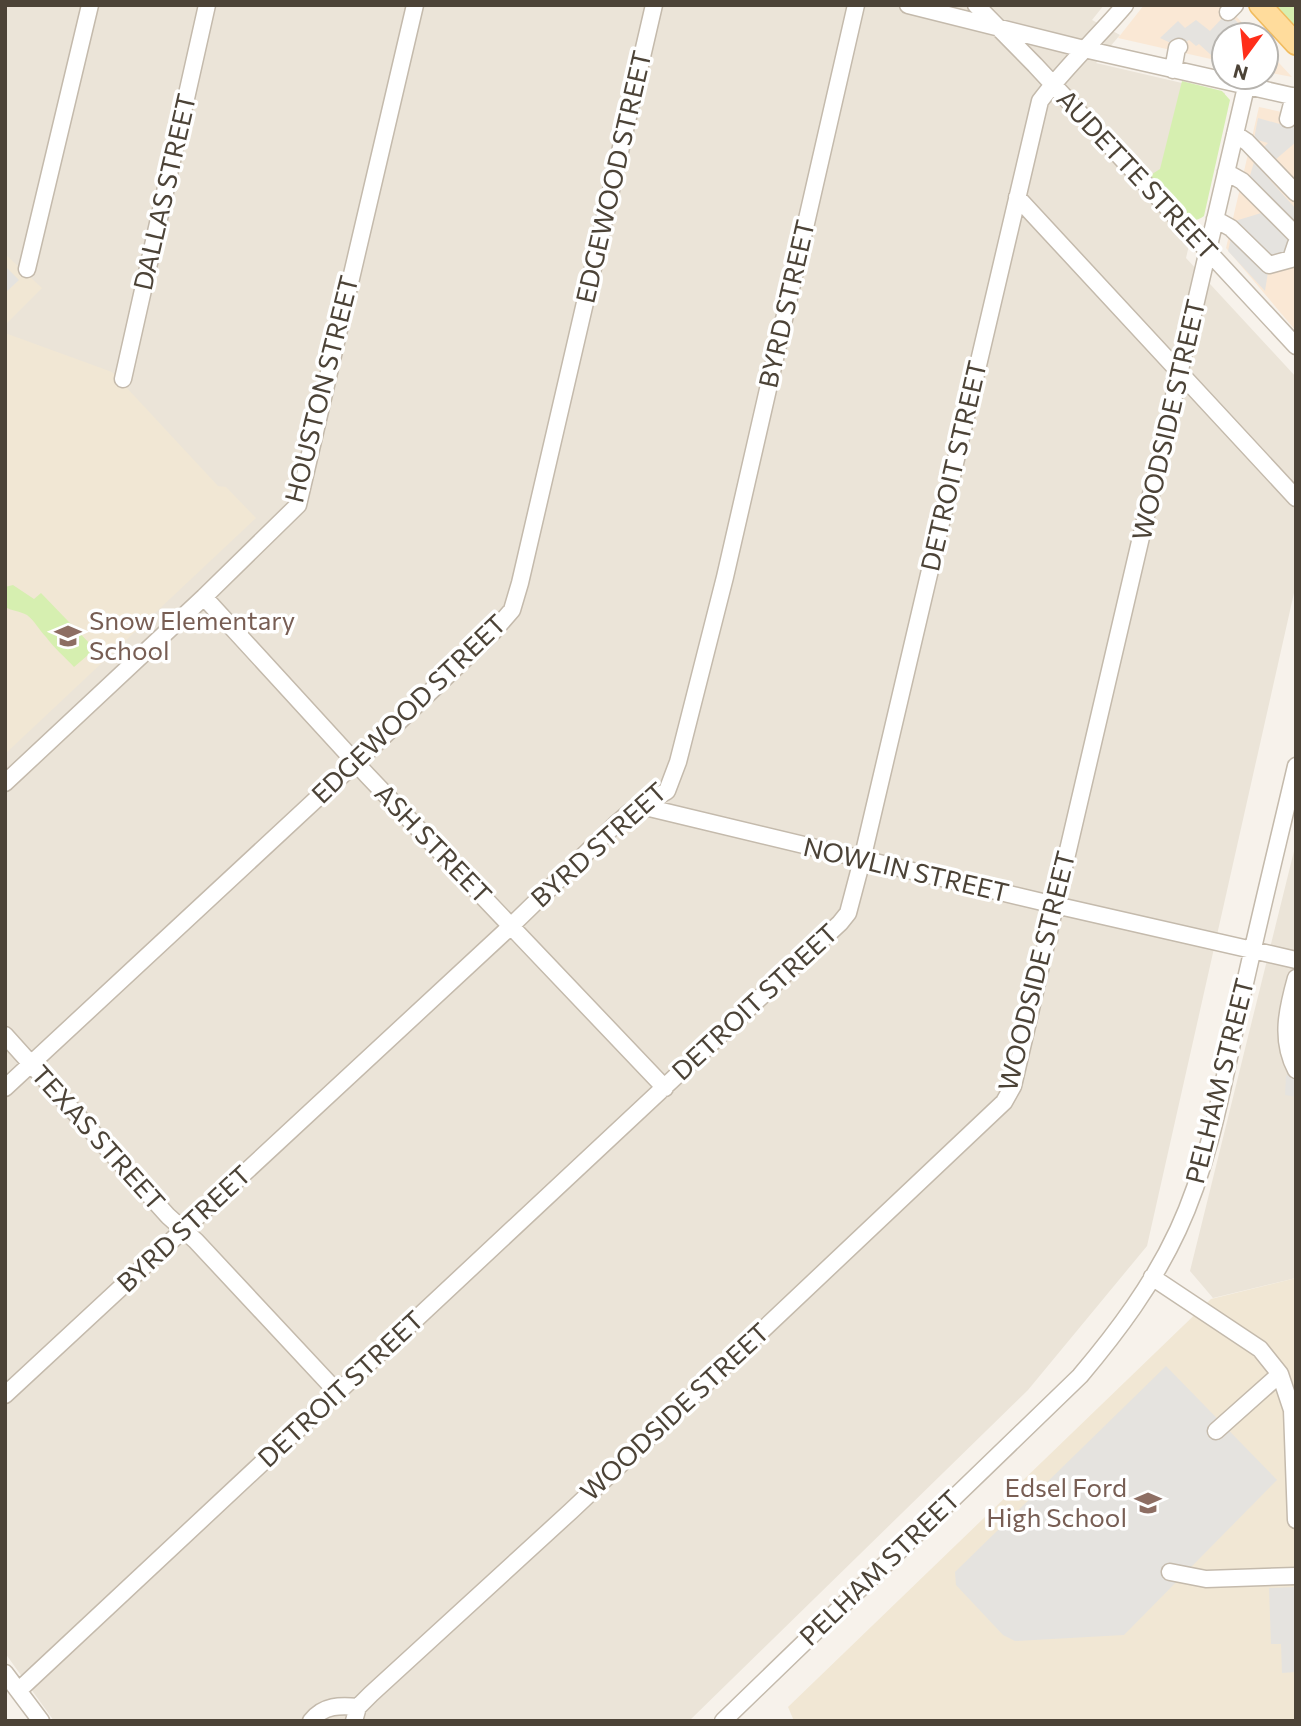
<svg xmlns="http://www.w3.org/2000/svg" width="1301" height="1726" font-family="Commissioner,sans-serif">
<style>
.residential{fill:#ebe4d8}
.commercial{fill:#fae8d5}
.education{fill:#f1e7d4}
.green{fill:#d6efb0}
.parking{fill:#e5e3df}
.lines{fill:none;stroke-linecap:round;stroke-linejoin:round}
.minor-casing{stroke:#c4baac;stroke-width:19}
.major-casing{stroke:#f1bc5f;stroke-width:24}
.minor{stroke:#fff;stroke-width:16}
.major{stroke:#ffdc9c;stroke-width:21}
.labels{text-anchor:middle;stroke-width:7;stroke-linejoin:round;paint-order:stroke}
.street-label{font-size:26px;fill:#4c4337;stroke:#fff}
.education-label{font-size:26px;fill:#785e54;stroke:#fff;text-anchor:start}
</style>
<rect width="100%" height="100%" fill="#f7f2eb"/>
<path class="residential" d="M5,5H1104L1092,20L1120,35L1096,63L1225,93L1186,258L1296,377V584L1147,1246L1028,1390L689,1721H54L5,1653Z
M1296,843V1278L1213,1298L1190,1271Z"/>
<path class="commercial" d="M1144,5H1226L1253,35H1224V62L1118,38Z
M1266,49L1292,77L1266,72Z
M1259,107L1296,115V331L1226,248Z"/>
<path class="education" d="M5,254L42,288L5,325Z
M5,333L112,372L218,486L226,487L256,518L5,754Z
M1296,1278V1721H794L788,1707L1211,1299Z"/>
<path class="green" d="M1275,5H1296V27Z
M1182,81L1222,91L1230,100L1204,216C1198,220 1194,222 1188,218L1149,176L1160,169Z
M13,585L34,599L41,593L95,649L74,667C65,657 54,648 46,637C39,630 35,621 27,615C20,611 12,611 5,607V587Z"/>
<path class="parking" d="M1228,12L1239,24L1230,35H1224V43L1214,56L1211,55L1199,44L1196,46L1189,40L1179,47L1160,38L1178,21L1185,28L1196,20L1210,31Z
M1258,118L1283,125L1288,119L1296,120V142L1275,160L1263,148L1268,143L1254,139Z
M1254,162L1296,209V228L1287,256L1270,259L1265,291L1228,251L1235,221L1271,210L1247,186Z
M5,266L19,280L5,293Z
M1296,1071V1097L1285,1095L1286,1076Z
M1166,1366L1277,1480L1124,1635L1015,1641L1003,1635L956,1585L955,1572Z
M1296,1587V1672L1282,1673L1281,1644H1271L1269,1588Z"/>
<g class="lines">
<g class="minor-casing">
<path id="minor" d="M908,5L1084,49L1296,97
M976,5L1035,65L1296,346
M1228,12L1235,5
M1173,70L1177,48L1179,47
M1288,119L1294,96
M1235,134L1247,142L1296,193
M1226,172L1242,181L1296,235
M1017,197L1296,498
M1215,219L1231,228L1269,265L1291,259L1296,244
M27,269L90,5
M123,379L207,5
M204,597L367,775L665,1088
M5,783L204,597L298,505L415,5
M641,806L1055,905L1296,960
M1296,978C1287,1010 1280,1040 1296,1070
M5,1035L168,1216L196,1241L337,1392
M5,1088L366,753L493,632L512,610L520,583L654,5
M1152,1277L1260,1349L1280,1374L1216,1431
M1280,1374L1292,1410L1296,1520
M5,1395L511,926L616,824L630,812L667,791L678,762L725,577L856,5
M1170,1572L1206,1579L1296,1576
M5,1673L41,1721
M19,1690C292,1433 568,1180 840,923L848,913L862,860L1040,101C1065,67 1097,38 1125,5
M311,1721C323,1705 341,1705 358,1707
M354,1721L358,1707L371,1694L571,1511L1004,1102L1013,1086L1246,87
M723,1721L1080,1376C1118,1331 1153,1284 1178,1230C1210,1161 1223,1084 1239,1010C1257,928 1277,847 1296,766"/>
</g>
<g class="major-casing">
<path id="major" d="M1260,5L1296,44"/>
</g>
<use href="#minor" class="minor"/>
<use href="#major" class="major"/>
</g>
<defs>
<g id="school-bare" transform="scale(2.1)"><path d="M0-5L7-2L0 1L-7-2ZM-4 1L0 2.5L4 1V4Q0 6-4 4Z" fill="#8d6e63" stroke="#fff" stroke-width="2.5" paint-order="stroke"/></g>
</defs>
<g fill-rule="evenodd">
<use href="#school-bare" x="68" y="636"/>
<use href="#school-bare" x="1148" y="1503"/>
</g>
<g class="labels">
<g class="street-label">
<text transform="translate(1137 175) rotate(47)" y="9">AUDETTE STREET</text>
<text transform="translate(614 177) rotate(-77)" y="9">EDGEWOOD STREET</text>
<text transform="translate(165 192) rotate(-77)" y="9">DALLAS STREET</text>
<text transform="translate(787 304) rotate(-77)" y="9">BYRD STREET</text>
<text transform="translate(322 389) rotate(-76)" y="9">HOUSTON STREET</text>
<text transform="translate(1169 420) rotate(-77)" y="9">WOODSIDE STREET</text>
<text transform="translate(954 466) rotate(-77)" y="9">DETROIT STREET</text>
<text transform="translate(409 709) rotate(-44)" y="9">EDGEWOOD STREET</text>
<text transform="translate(433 844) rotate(46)" y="9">ASH STREET</text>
<text transform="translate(599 845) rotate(-42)" y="9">BYRD STREET</text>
<text transform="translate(906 870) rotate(13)" y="9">NOWLIN STREET</text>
<text transform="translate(1037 971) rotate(-76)" y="9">WOODSIDE STREET</text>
<text transform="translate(755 1002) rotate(-43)" y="9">DETROIT STREET</text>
<text transform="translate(1220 1081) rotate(-76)" y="9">PELHAM STREET</text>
<text transform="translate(98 1138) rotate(48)" y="9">TEXAS STREET</text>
<text transform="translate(184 1229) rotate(-43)" y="9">BYRD STREET</text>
<text transform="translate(341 1389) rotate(-43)" y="9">DETROIT STREET</text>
<text transform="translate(675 1412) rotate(-43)" y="9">WOODSIDE STREET</text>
<text transform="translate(880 1568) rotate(-44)" y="9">PELHAM STREET</text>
</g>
<g class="education-label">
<text x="89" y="630">Snow Elementary<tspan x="89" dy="30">School</tspan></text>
<text x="1127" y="1497" text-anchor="end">Edsel Ford<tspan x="1127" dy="30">High School</tspan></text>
</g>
</g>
<rect width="1301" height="1726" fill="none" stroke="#4c4337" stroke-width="14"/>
<g transform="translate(1245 56) rotate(195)"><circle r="33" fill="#ffffff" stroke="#b7b4af" stroke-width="2"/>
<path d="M0-5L12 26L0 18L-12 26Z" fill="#ff2e1a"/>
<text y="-10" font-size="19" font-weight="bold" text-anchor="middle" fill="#4c4337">N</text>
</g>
</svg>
